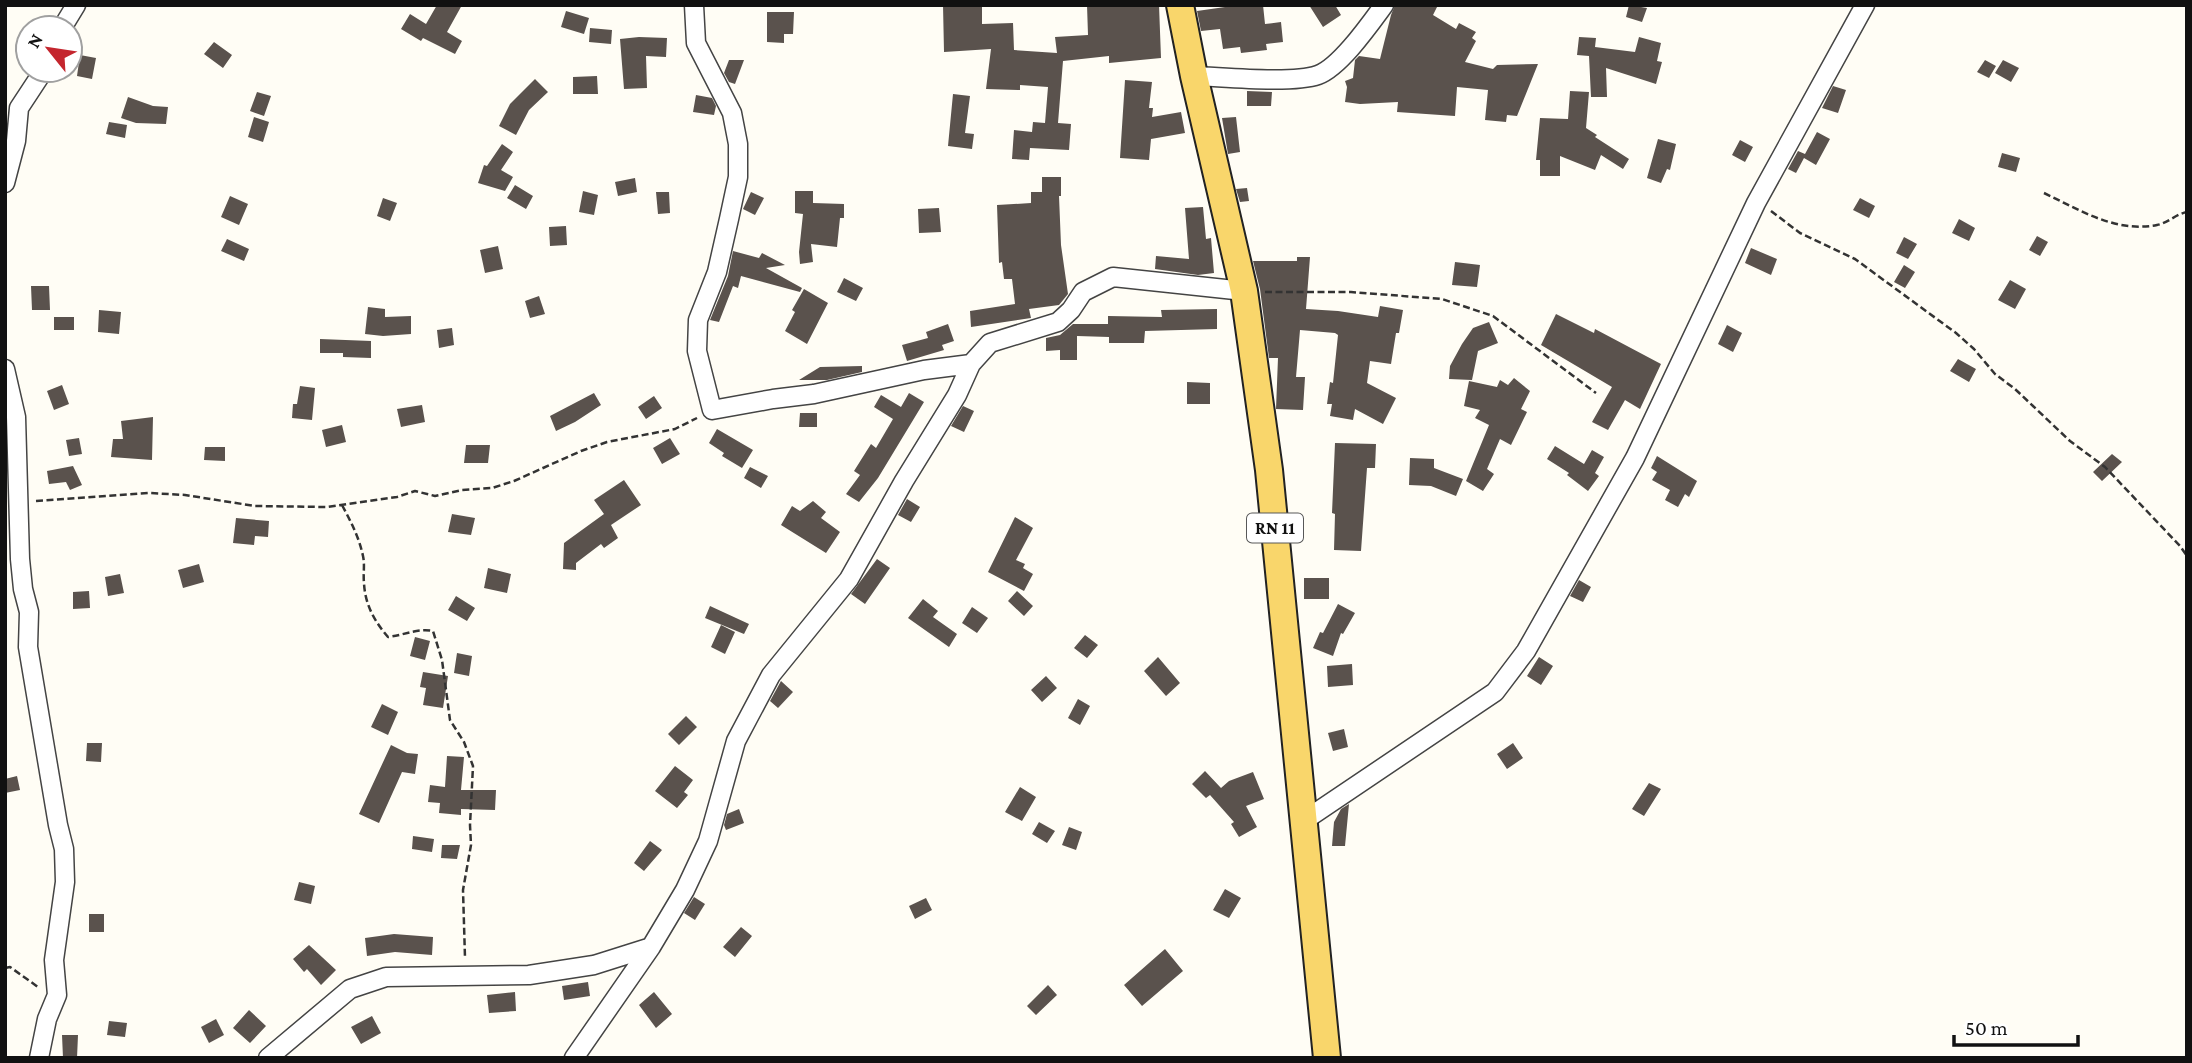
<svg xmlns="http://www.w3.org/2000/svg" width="2192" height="1063" font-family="'Crimson Pro',serif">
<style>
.building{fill:#5a524d}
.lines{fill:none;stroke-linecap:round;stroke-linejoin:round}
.minor-casing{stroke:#444;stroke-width:21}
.primary-casing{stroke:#222;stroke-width:30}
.path{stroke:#333;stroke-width:2.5;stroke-dasharray:7 3.5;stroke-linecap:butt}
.minor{stroke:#fff;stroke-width:18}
.primary{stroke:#f9d66b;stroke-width:26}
.labels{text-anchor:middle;stroke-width:7;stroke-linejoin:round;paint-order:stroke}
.shield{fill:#fff;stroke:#585858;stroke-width:2}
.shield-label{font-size:18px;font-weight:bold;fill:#111}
</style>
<rect width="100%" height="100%" fill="#fffdf5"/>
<path class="building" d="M437,5H462L447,32L462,41L455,54L423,38L421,41L401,29L410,14L426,24Z
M943,5H982V24L1013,23L1014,50L1057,53L1055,37L1088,35L1087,5H1159L1161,58L1109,63V56L1063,61L1058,123L1071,124L1069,150L1030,148L1029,160L1012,159L1014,130L1032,132L1033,122L1045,123L1048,87L1020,85V90L986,89L991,49L944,52Z
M1239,5H1263L1265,24L1281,22L1283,42L1266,44L1267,50L1241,53L1240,47L1223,49L1220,29L1201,31L1197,11Z
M1309,5H1335L1341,15L1323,27Z
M1395,5H1438L1433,15L1456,29L1459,23L1476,32L1472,38L1476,41L1465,62L1493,69L1497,65L1538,64L1517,116L1507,115L1506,122L1485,120L1488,90L1457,87L1455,116L1397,112L1398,102L1360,104L1345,102L1347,87L1345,81L1353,78L1355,60L1359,56L1380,59L1391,15Z
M1629,5L1647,8L1642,22L1626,17Z
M566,11L589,18L584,34L561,27Z
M767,12H794L793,34H784V43L767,42Z
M590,28L612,30L611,44L589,42Z
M639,37L667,38L666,57L646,56L647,88L624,89L620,39Z
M1579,37L1596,38L1595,47L1635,52L1639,37L1661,43L1657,61L1662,62L1656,84L1606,68L1607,97H1591L1589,56L1577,55Z
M214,42L232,55L223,68L204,54Z
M80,55L96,58L92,79L77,76Z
M729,60H744L735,84L729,82L724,73Z
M1985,60L1996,66L1989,78L1977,72Z
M2003,60L2019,68L2011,82L1995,73Z
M597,76L598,94H573V77Z
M535,79L548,92L529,110L516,135L499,126L510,104Z
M1125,80L1152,82L1149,108H1153L1152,117L1181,112L1185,133L1151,139L1149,160L1120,158Z
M1833,86L1846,90L1838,113L1822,108Z
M1247,91L1272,92L1271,106H1247Z
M1570,91L1589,92L1586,128L1597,135L1595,137L1629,159L1623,169L1601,155L1595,170L1560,156V176H1540V160H1536L1540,118L1568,119Z
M257,92L271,96L264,116L250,111Z
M953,94L970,96L965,133L974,134L972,149L948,146Z
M696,95L712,98L716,106L714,115L693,112Z
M128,97L153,106L168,107L166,124L136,123L121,118Z
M254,117L269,122L263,142L248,137Z
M1236,117L1240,152L1228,154L1222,118Z
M109,122L127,125L125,138L106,134Z
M1817,132L1830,139L1816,165L1804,158L1796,173L1788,169L1798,151L1805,154Z
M1658,139L1676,144L1670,170L1667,169L1661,183L1647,178Z
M1740,140L1753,147L1745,162L1732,155Z
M502,144L513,152L501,170L513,177L505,191L478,183L484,165L487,166Z
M2002,153L2020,158L2016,172L1998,167Z
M1042,177H1061V196H1059L1061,245L1068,294L1059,305L1029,309L1031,318L971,327L970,311L1015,304L1012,279H1004L1002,262L999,263L997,205L1031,203V192H1042Z
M635,178L637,192L618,196L615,182Z
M515,185L533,196L526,209L507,198Z
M1247,188L1249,201L1240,202L1236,189Z
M583,191L598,195L594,215L579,212Z
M795,191H813V203L844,204V218H840L837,247L811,244L813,262L800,264L799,252L803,214L795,213Z
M656,192H669L670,213L658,214Z
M751,192L764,198L755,215L743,209Z
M230,196L248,204L239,225L221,217Z
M383,198L397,203L390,221L377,216Z
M1860,198L1875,206L1869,218L1853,210Z
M1203,207L1206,239L1211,238L1214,273L1198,275L1155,269L1156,256L1189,259L1185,208Z
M939,208L941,232L919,233L918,209Z
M1959,219L1975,228L1969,241L1952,233Z
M566,226L567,245L550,246L549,227Z
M2037,236L2048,242L2040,256L2029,250Z
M1904,237L1917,244L1908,259L1896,253Z
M227,239L249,249L244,261L221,251Z
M498,246L503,269L485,273L480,250Z
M1751,248L1777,259L1771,275L1745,263Z
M733,251L759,258L762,253L785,265L766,268L802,288L800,292L741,276L738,288L733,286L719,322L710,320L728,276Z
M1297,257H1310L1306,309L1338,311L1378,317L1380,306L1403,310L1399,333H1396L1391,364L1370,361L1367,383L1396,398L1383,424L1355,409L1353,420L1330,416L1332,404H1327L1330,382L1333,383L1338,335L1335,333L1300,330L1296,377H1305L1303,410L1276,409L1278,358H1269L1260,289L1253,261H1297Z
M1455,262L1480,265L1477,287L1452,285Z
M1904,265L1915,272L1905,288L1894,282Z
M844,278L863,288L856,301L837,292Z
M2010,280L2026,289L2015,309L1998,300Z
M31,286H49L50,310H32Z
M804,289L828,303L807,344L785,331L795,312L792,310Z
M539,296L545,314L530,318L525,301Z
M368,307L385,309V317L411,316V334L383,336L365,334Z
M1217,309V329L1145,331L1144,343H1109V337L1077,336V360H1060V350L1046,351V338L1060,335L1073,324H1108V316L1162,317L1161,310Z
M99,310L121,312L119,334L98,332Z
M1556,314L1594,333L1595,329L1661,364L1640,409L1625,400L1608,430L1592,422L1612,387L1541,345Z
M54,317H74V330H54Z
M1489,322L1498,343L1478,351L1472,380L1449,379L1450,366L1462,344L1473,328Z
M948,324L954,341L942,345L944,350L907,361L902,345L928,338L926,332Z
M1727,325L1742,333L1733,352L1718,344Z
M452,328L454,345L439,348L437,330Z
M320,339L371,341V358L343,357V353H320Z
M1958,359L1976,369L1969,382L1950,371Z
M862,366V372L827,380H799L820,367Z
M1514,378L1530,391L1521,409L1527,412L1511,445L1500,439L1487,469L1494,474L1483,491L1466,481L1489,425L1475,418L1480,410L1464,406L1469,381L1497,387L1500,380L1508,385Z
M1187,382L1210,383V404H1187Z
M62,385L69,404L54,410L47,391Z
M300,386L315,388L312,420L292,418L293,404H297Z
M594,393L601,405L575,422L556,431L550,416Z
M909,393L924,402L878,478L859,502L846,494L860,475L854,471L871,444L876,448L893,419L874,407L881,395L901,407Z
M654,396L662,408L646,419L638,407Z
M422,405L425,422L401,427L397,409Z
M963,406L974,411L964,432L951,426Z
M800,413H817V427H799Z
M153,417L152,460L111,457L113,439H123L121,421Z
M342,425L346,442L326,447L322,430Z
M717,429L753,450L742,468L722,456L724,453L709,443Z
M79,438L82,454L69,456L66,440Z
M670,438L680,454L662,464L653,448Z
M1335,443L1376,444L1375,468H1367L1361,551L1334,550L1335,514L1332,513Z
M466,445H490L488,463H464Z
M1555,446L1584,464L1592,450L1604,457L1595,473L1599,476L1588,491L1567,475L1569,473L1547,459Z
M205,447H225V461L204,460Z
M2112,454L2122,462L2102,481L2093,472Z
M1657,456L1697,481L1689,497L1685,494L1678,507L1665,500L1670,490L1652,480L1657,472L1651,468Z
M1410,458L1434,459V468L1463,479L1456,496L1431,486L1409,485Z
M73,466L82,485L70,490L66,482L49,484L47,471Z
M750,467L768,476L761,488L744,478Z
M624,480L641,505L611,525L618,538L604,548L601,544L576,563V570L563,569L564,543L604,514L594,500Z
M907,499L920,507L911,522L898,515Z
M813,501L826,512L821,518L840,532L826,553L781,525L792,506L800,511Z
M452,514L475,518L471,535L448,532Z
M1015,517L1033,528L1016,560L1025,564L1023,568L1033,574L1024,591L988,572Z
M236,518L269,521L268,537L255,536L254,545L233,543Z
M877,559L890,568L865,604L851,594Z
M199,564L204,582L183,588L178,570Z
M488,568L511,574L507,593L484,588Z
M120,574L124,593L108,596L105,577Z
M1304,578H1329V599H1304Z
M1579,580L1591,587L1583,602L1570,596Z
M89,591L90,608L73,609V592Z
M1017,591L1033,606L1024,616L1008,601Z
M456,596L475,608L467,621L448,610Z
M923,599L938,611L933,617L957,634L949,647L908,618Z
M1338,604L1355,613L1343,634L1341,633L1333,656L1313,648L1320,632L1323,633Z
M710,606L749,624L744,634L705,618Z
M972,607L988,618L977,633L962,623Z
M721,625L735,632L725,654L711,647Z
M1085,635L1098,645L1087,658L1074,648Z
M415,637L430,641L425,660L410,656Z
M457,653L472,656L469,676L454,673Z
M1158,657L1180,683L1166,696L1144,671Z
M1539,657L1553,666L1541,685L1527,676Z
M1352,664L1353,685L1328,687L1327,666Z
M423,672L448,676L443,708L423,705L426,688L420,687Z
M1046,676L1057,688L1042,702L1031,690Z
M781,681L793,692L778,708L770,701Z
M1078,699L1090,706L1080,725L1068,718Z
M382,704L398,712L388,735L371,727Z
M686,716L697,727L679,745L668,734Z
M1344,729L1348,747L1333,751L1328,733Z
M87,743H102L101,762L86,761Z
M1513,743L1523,758L1507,769L1497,754Z
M391,745L407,753L418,754L415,774L402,772L379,823L359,814Z
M447,756L464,757L461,790H496L495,810L461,809V815L439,813L440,803L428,802L430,785L445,787Z
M675,766L693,780L684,792L688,795L677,808L655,791Z
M1205,771L1221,788L1229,781L1253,772L1264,799L1246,806L1257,827L1239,837L1231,824L1234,822L1210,795L1206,798L1192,784Z
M17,776L20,790L5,793V779Z
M1649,783L1661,789L1644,816L1632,809Z
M1020,787L1036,797L1022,821L1005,812Z
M1349,804L1345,846H1332L1334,822L1341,809Z
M739,809L744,823L726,830L724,825L727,814Z
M1039,822L1055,831L1047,843L1032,834Z
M1069,827L1082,832L1076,850L1062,845Z
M413,836L434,839L432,852L412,849Z
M650,841L662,850L644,871L634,863Z
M442,845H460L457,859L441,858Z
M299,882L315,886L311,904L294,900Z
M1225,889L1241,898L1229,918L1213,910Z
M694,897L705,904L695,920L684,913Z
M926,898L932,910L915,919L909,906Z
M89,914H104V932H89Z
M741,927L752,936L735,957L723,947Z
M394,934L433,937L432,955L395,952L367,956L365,938Z
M309,945L336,970L321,985L307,969L304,972L293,959Z
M1165,949L1183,971L1142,1006L1124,985Z
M588,982L590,996L564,1000L562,986Z
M1048,985L1057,995L1036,1015L1027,1006Z
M515,992L516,1011L489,1013L487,995Z
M654,992L672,1014L656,1028L639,1005Z
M249,1010L266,1026L250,1043L233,1028Z
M372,1016L381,1033L361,1044L351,1027Z
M216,1019L224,1035L209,1043L201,1027Z
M109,1021L127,1023L125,1037L107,1035Z
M62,1035H78L77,1058H63Z"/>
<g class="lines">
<g class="minor-casing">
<path id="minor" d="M694,5L696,43L732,113L738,144V177L729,219L717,272L698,320L697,351L712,410L773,399L814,394L924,370L971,364
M62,28L76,5
M1194,76C1224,77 1292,84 1318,75C1340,67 1370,24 1384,5
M5,183L16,141L19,108L44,70
M5,369L16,417L20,559L23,589L29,612L28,647L58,825L64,849L65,882L54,960L57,995L47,1019L39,1058
M1305,820L1495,692L1526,651L1635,458L1756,203L1865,5
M268,1058L350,989L386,977L529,975L594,965L651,947L685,890L708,841L736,741L771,675L849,579L904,481L957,395L971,364L990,343L1058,322L1071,310L1083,292L1113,277L1244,291
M574,1058L651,947"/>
</g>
<g class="primary-casing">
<path id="primary" d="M1180,5L1194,76L1244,291L1269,470L1327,1058"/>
</g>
<path class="path" d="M2044,193C2080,210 2115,233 2157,225C2168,223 2176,214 2187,212
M1771,211L1800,233L1855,259L1956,333L1974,349L1995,374L2015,389L2070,441L2105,467L2180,546L2187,556
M1265,292H1351L1442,299L1493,316L1596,393
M36,501L149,493L185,495L255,506L327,507L397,497L415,491L435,496L462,490L492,488L514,481L581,451L607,442L675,429L697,418
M342,505C351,522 359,537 363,556C365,565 363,574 364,583C365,605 375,622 388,637C405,635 417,628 433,631L442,660L450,720L464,742L473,766L470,825L471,845L463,890L465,958
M5,968L10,967L38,987"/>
<use href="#minor" class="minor"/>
<use href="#primary" class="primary"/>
</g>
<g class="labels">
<rect class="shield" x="1247" y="513.5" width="56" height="29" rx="5"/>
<g class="shield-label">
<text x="1275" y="534">RN 11</text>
</g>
</g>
<rect width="2192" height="1063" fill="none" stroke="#111111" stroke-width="14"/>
<g transform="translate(49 49) rotate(300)"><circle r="33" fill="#ffffff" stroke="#a0a0a0" stroke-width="2"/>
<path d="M0-5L12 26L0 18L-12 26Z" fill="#c4262e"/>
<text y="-10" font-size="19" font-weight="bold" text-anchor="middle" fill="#111111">N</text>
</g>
<path d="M1954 1035v10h124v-10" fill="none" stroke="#111111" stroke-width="3.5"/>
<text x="1965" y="1035" font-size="21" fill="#111111" stroke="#ffffff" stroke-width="5" paint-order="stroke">50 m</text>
</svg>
